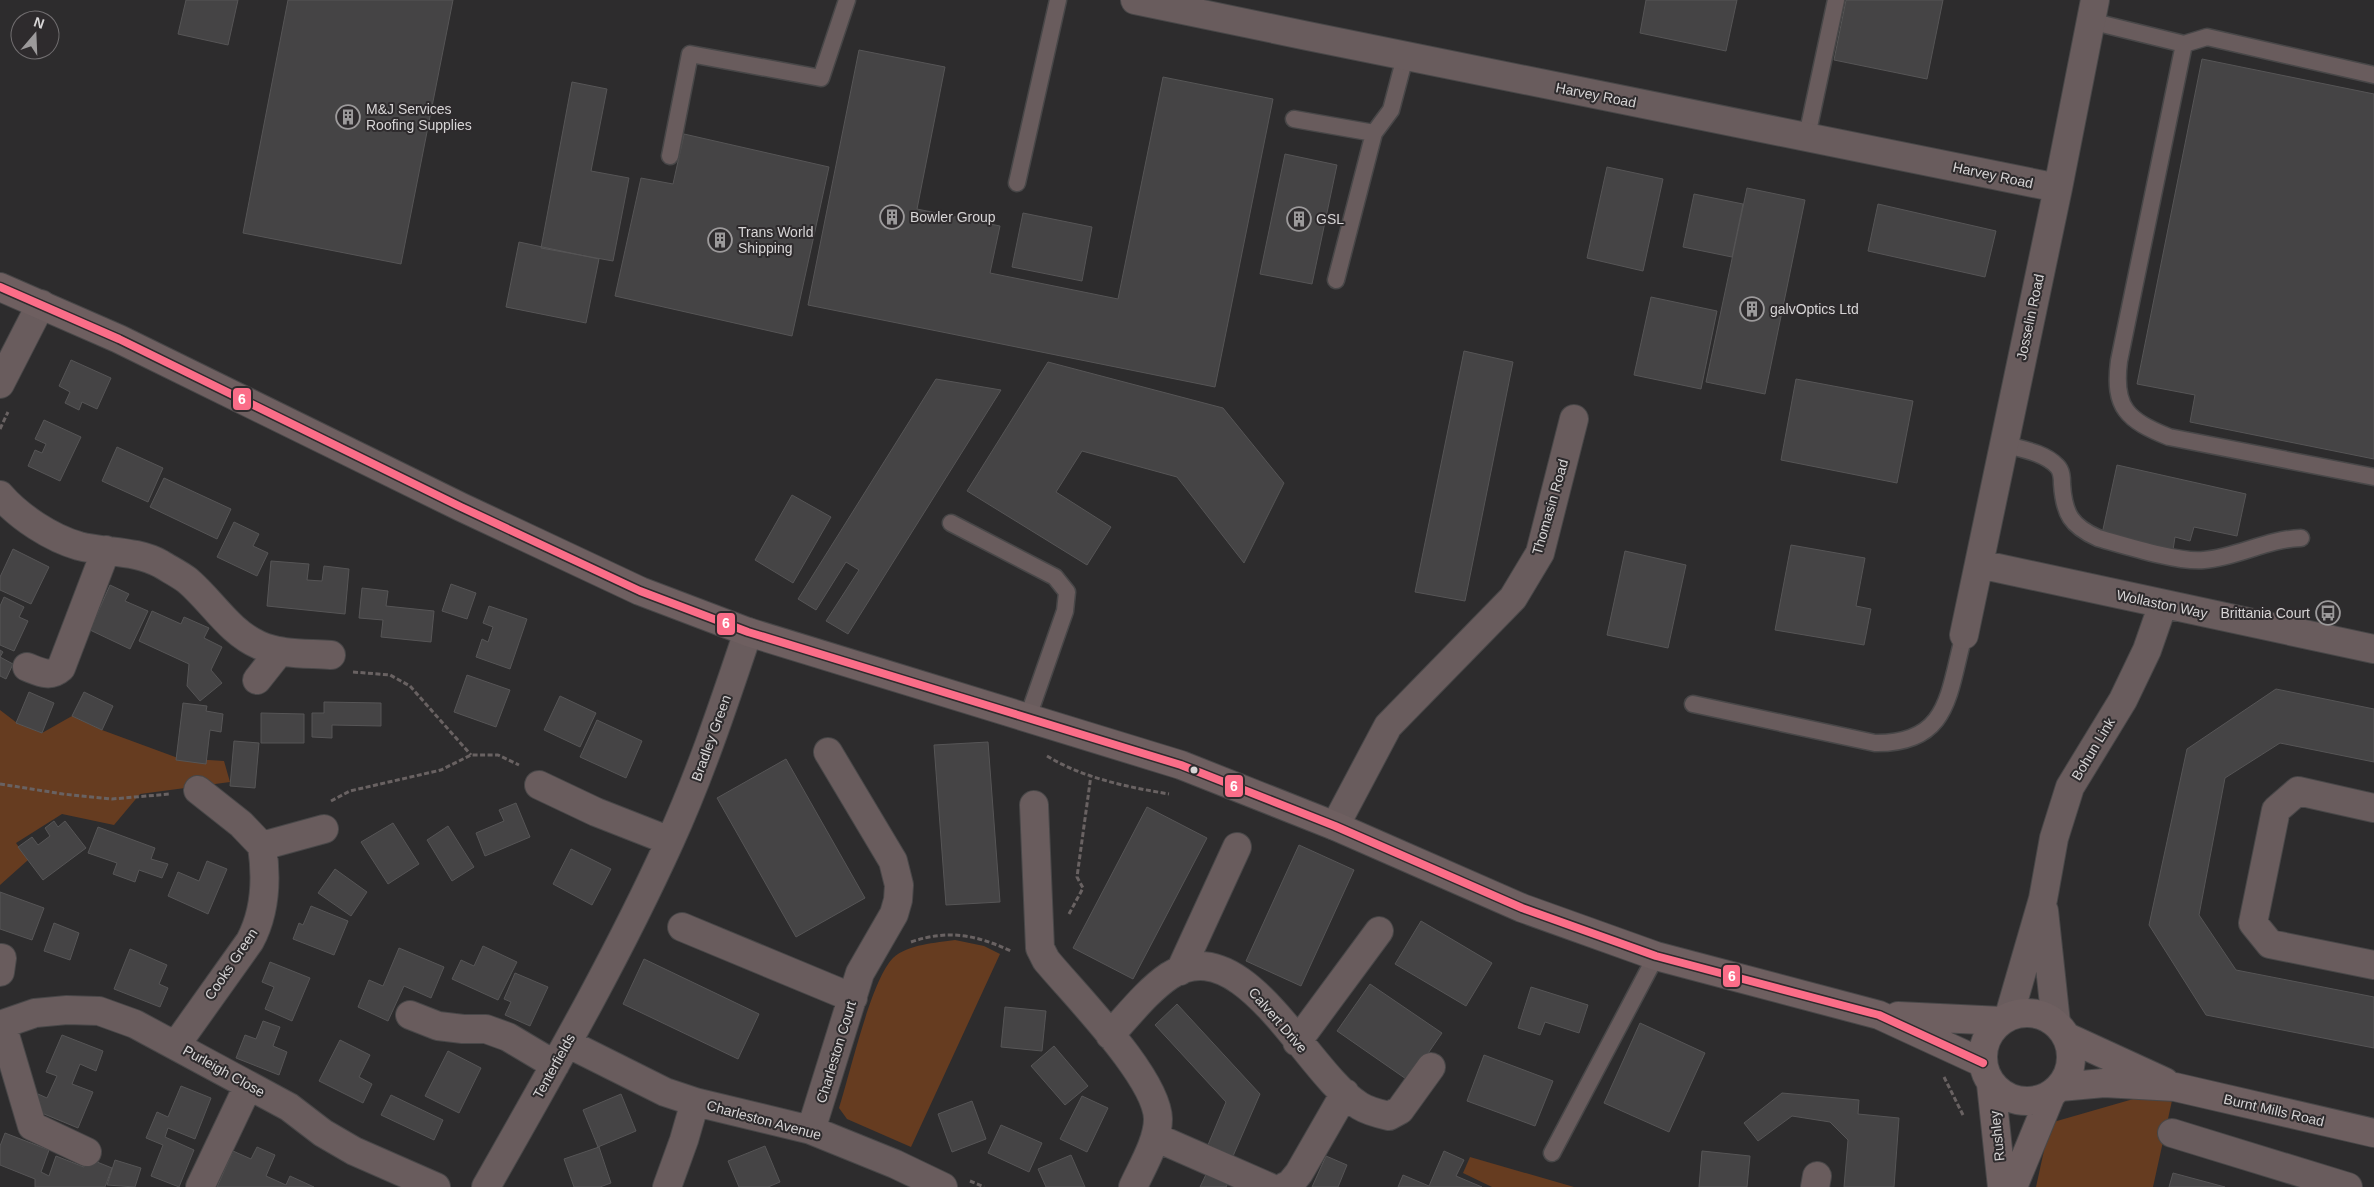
<svg xmlns="http://www.w3.org/2000/svg" width="2374" height="1187" font-family="Arial,sans-serif">
<style>
.green{fill:#663c20}
.building{fill:#454445;stroke:#565556}
.lines{fill:none;stroke-linecap:round;stroke-linejoin:round}
.lane-casing{stroke:#484748;stroke-width:19}
.street-casing{stroke:#484748;stroke-width:30}
.secondary-casing{stroke:#484748;stroke-width:30}
.path{stroke:#696262;stroke-width:3;stroke-dasharray:5 2.5;stroke-linecap:butt}
.lane{stroke:#695c5d;stroke-width:16}
.street{stroke:#695c5d;stroke-width:28}
.secondary{stroke:#6e5f60;stroke-width:28}
.bus-1-casing{stroke:#2e2b2d;stroke-width:11}
.bus-1{stroke:#fb6d88;stroke-width:8}
.bus-dot{fill:#d7d5d6;stroke:#2e2b2d;stroke-width:2}
.labels{text-anchor:middle;stroke-width:4;stroke-linejoin:round;paint-order:stroke}
.street-label{font-size:14px;fill:#d7d5d6;stroke:#2e2b2d}
.poi-label{font-size:14px;fill:#d7d5d6;stroke:#2e2b2d;text-anchor:start}
.line-badge{stroke:#2e2b2d;stroke-width:2}
.badge-label{font-size:14px;text-anchor:middle;font-weight:bold;fill:#fff}
</style>
<rect width="100%" height="100%" fill="#2d2c2d"/>
<path class="green" d="M0,710L17,723L42,733L72,716L102,730L178,758L224,761L230,782L140,794L114,825L62,814L16,843L28,860L0,885Z
M955,940L984,946L1000,954L911,1147L847,1119L839,1108C850,1074 871,980 893,958C908,944 936,943 955,940Z
M2175,1087L2153,1187H2036L2050,1123Z
M1470,1157L1574,1187H1492L1463,1173Z"/>
<path class="building" d="M186,0H238L228,45L178,34Z
M288,0H453L401,264L243,233Z
M1646,0H1737L1726,51L1640,33Z
M1846,0H1943L1927,79L1834,60Z
M859,50L945,67L917,209L1000,226L990,273L1118,299L1163,77L1273,99L1215,387L808,305Z
M2202,59L2374,94V459L2190,422L2195,395L2137,384Z
M572,82L607,89L591,171L629,178L613,261L541,248Z
M684,134L829,167L792,336L615,296L641,178L673,184Z
M1285,154L1337,165L1312,284L1260,274Z
M1607,167L1663,179L1643,271L1587,258Z
M1747,188L1805,200L1765,394L1706,382Z
M1694,194L1743,204L1732,257L1683,247Z
M1878,204L1996,231L1985,277L1868,251Z
M1023,213L1092,227L1082,281L1012,267Z
M519,242L599,259L586,323L506,307Z
M1651,297L1717,311L1701,389L1634,375Z
M1464,351L1513,362L1465,601L1415,592Z
M71,360L111,378L97,409L82,402L79,410L65,403L70,392L59,386Z
M1048,362L1223,408L1284,483L1244,563L1177,477L1082,451L1056,492L1111,527L1087,565L967,491Z
M936,379L1001,390L848,634L826,621L859,570L846,562L816,610L798,599Z
M1796,379L1913,401L1897,483L1781,460Z
M44,420L81,437L60,481L28,466L35,450L42,453L46,444L35,439Z
M117,447L163,468L148,502L102,481Z
M2117,465L2246,494L2237,536L2194,527L2190,541L2175,537L2173,550L2102,534Z
M164,478L231,509L217,539L150,507Z
M792,495L831,517L793,583L755,560Z
M234,522L259,534L253,546L268,553L257,576L217,557Z
M1791,545L1865,558L1856,606L1871,609L1864,645L1775,630Z
M13,549L49,567L31,604L0,590V577Z
M1625,551L1686,565L1668,648L1607,635Z
M271,561L309,564L307,580L322,581L324,566L349,569L345,614L267,606Z
M451,584L476,593L467,619L442,611Z
M110,585L129,594L125,601L148,611L130,649L90,630Z
M362,588L388,591L386,606L434,611L431,642L381,637L383,620L359,618Z
M4,597L24,607L19,617L28,621L14,651L0,645V606Z
M489,606L527,619L510,669L476,657L482,639L488,642L493,627L483,623Z
M152,611L181,624L184,617L209,628L204,638L222,647L211,670L222,683L200,701L187,686L189,664L139,641Z
M0,650L3,652L0,657L13,664L6,679L0,676Z
M467,675L510,690L496,727L454,712Z
M2276,689L2374,709V762L2280,743L2225,778L2199,915L2236,970L2374,997V1048L2206,1015L2149,925L2187,749Z
M29,692L54,703L42,733L16,723Z
M84,692L113,706L102,730L72,716Z
M560,696L596,713L580,747L544,730Z
M324,702L381,703V726L332,725V738L312,737V713H324Z
M183,703L207,706L206,711L223,714L221,732L210,730L206,764L176,760Z
M261,713L304,714V743H261Z
M597,720L642,741L626,778L580,757Z
M234,741L259,743L255,788L230,786Z
M988,742L1000,902L946,905L934,745Z
M786,759L865,898L796,937L717,798Z
M516,803L530,837L485,856L476,833L504,821L499,810Z
M1147,807L1207,838L1133,979L1073,948Z
M54,821L58,827L65,821L86,848L43,880L18,847L32,837L38,845L50,836L45,828Z
M393,823L419,864L388,884L361,842Z
M448,826L474,867L452,881L427,840Z
M98,827L155,848L151,859L168,864L162,878L139,870L135,882L113,874L117,863L88,853Z
M1299,845L1354,870L1301,986L1246,961Z
M571,849L611,869L592,905L553,884Z
M207,861L227,869L208,914L168,896L178,872L199,881Z
M335,869L367,892L351,916L318,893Z
M0,892L44,908L32,940L0,929Z
M311,906L348,921L334,955L293,939L299,923L303,925Z
M1421,921L1492,963L1466,1006L1395,964Z
M54,923L79,933L70,960L44,951Z
M483,946L517,962L498,1000L452,979L461,960L474,966Z
M399,948L444,967L431,998L404,986L388,1021L358,1007L369,980L383,986Z
M130,949L167,965L159,984L168,988L160,1007L114,989Z
M644,959L759,1014L738,1059L623,1004Z
M270,962L310,978L292,1021L265,1009L274,987L262,982Z
M515,973L548,987L530,1026L505,1015L511,1002L504,999Z
M1370,984L1442,1033L1409,1081L1337,1031Z
M1531,987L1588,1005L1579,1033L1545,1022L1540,1035L1518,1028Z
M1177,1004L1260,1094L1230,1163L1205,1152L1226,1102L1155,1025Z
M1005,1007L1046,1011L1042,1051L1001,1047Z
M263,1021L280,1027L273,1046L287,1052L279,1075L236,1058L245,1035L256,1039Z
M1640,1023L1705,1053L1669,1132L1604,1103Z
M62,1035L103,1051L96,1071L80,1064L72,1084L93,1092L78,1128L32,1109L38,1094L47,1098L57,1076L46,1072Z
M340,1040L370,1055L359,1077L372,1084L363,1103L319,1081Z
M1054,1046L1088,1086L1065,1105L1031,1066Z
M448,1051L481,1068L459,1113L425,1096Z
M1484,1055L1553,1081L1535,1126L1467,1101Z
M181,1086L211,1098L195,1139L168,1128L165,1137L194,1150L179,1187L151,1176L163,1145L146,1138L157,1112L168,1117Z
M1782,1093L1859,1100L1858,1114L1899,1118L1894,1187H1844L1848,1140L1830,1122L1792,1116L1758,1141L1744,1123Z
M621,1094L636,1131L598,1147L583,1110Z
M391,1095L443,1120L434,1140L381,1115Z
M1082,1096L1108,1108L1087,1152L1060,1139Z
M972,1101L986,1139L952,1152L938,1114Z
M1001,1125L1042,1143L1029,1172L988,1153Z
M5,1133L49,1150L41,1172L49,1176L56,1156L84,1167L87,1158L112,1168L105,1187H35V1179L0,1165V1146Z
M765,1146L780,1182L768,1187H739L728,1161Z
M257,1147L275,1155L266,1176L286,1185L290,1176L314,1187H217L233,1151L251,1159Z
M599,1147L611,1183L600,1187H574L564,1159Z
M1444,1151L1464,1160L1456,1176L1482,1187H1398L1403,1175L1429,1186Z
M1702,1151L1750,1156L1747,1187H1699Z
M1071,1155L1085,1187H1046L1038,1169Z
M1326,1156L1347,1165L1338,1187H1312Z
M115,1160L141,1168L135,1187L107,1185Z
M1211,1164L1233,1174L1226,1187H1200Z
M2173,1173L2225,1187H2169Z"/>
<g class="lines">
<g class="lane-casing">
<path id="lane" d="M2090,21L2184,44L2119,361C2113,408 2127,420 2169,437L2374,477
M2184,44L2207,37L2374,75
M1294,119L1374,133L1391,110L1405,57
M1807,136L1836,0
M670,156L690,54L821,78L847,0
M1017,183L1058,0
M1336,280L1374,133
M2003,444C2020,449 2044,452 2057,466C2062,471 2062,478 2062,484C2064,514 2071,526 2098,538C2123,545 2180,563 2204,560C2238,557 2267,539 2301,538
M951,523L1055,577L1067,592L1065,611L1028,717
M1693,704L1875,743C1950,744 1948,693 1964,635
M1552,1153L1656,956"/>
</g>
<g class="street-casing">
<path id="street" d="M1135,0C1442,65 1750,124 2058,188
M0,384L41,304
M0,495C19,517 51,538 79,546C106,553 136,550 161,564C169,569 179,574 187,580C212,601 229,632 259,645C281,655 308,653 331,655
M1979,564L2374,649
M1964,635L2058,188L2095,0
M27,667C40,672 50,678 61,668L106,550
M257,680L280,651
M539,785L596,812L670,841
M198,790L241,824L262,846
M1034,805L1040,948L1046,960C1074,994 1157,1077 1158,1119C1158,1141 1142,1167 1133,1187
M2374,808L2298,791L2276,810L2253,923L2270,944L2374,965
M1335,826L1388,726L1513,598L1540,553L1574,419
M262,846L324,829
M2044,911L2056,1023
M682,927L853,998
M1180,971L1237,847
M0,972L2,958
M410,1015L438,1026L463,1029H486L508,1037L555,1065
M2009,1016L2043,899L2054,838L2070,787L2123,700L2147,650L2163,604
M3,1028L32,1126L87,1152
M0,1030L6,1023L35,1013L67,1010L99,1011L135,1024L289,1107L323,1133L354,1151L436,1187
M1110,1035C1128,1016 1147,991 1169,976C1244,927 1306,1073 1360,1106C1368,1111 1380,1114 1389,1116L1400,1110L1431,1067
M1297,1042L1379,931
M567,1043L665,1092L695,1102L811,1130L895,1164L943,1187
M176,1045L250,941C266,911 267,879 262,846
M811,1130L860,973L894,914L898,900L899,885L893,861L828,752
M2172,1133L2348,1187
M1155,1137L1269,1187
M200,1187L248,1086
M486,1187C550,1074 616,960 670,841C701,773 724,703 748,632
M667,1187L684,1140L695,1102
M1284,1187L1290,1184L1299,1173L1345,1093
M1815,1187L1817,1176"/>
</g>
<g class="secondary-casing">
<path id="secondary" d="M0,287L119,339L461,507L640,591L748,632L1181,765L1335,826L1522,908L1656,956L1879,1015L1983,1063
M1983 1057a44 44 0 1 1 88 0a44 44 0 1 1-88 0Z
M1898,1016L2002,1021
M2067,1037L2165,1082
M1991,1084L2002,1187
M2060,1087L2104,1083L2175,1087L2374,1133
M2013,1187L2051,1095"/>
</g>
<path class="path" d="M0,429L8,412
M353,672L390,675L410,686L471,755
M1047,756C1083,778 1127,787 1169,794
M0,784L63,794L112,799L170,794
M331,801L350,791L441,770L471,755H498L519,765
M1069,914L1083,888L1077,877L1091,775
M911,942C949,929 976,935 1011,951
M1944,1077L1964,1117
M970,1181L984,1187"/>
<use href="#lane" class="lane"/>
<use href="#street" class="street"/>
<use href="#secondary" class="secondary"/>
<g class="bus-1-casing">
<path id="bus-1" d="M0,287L119,339L461,507L640,591L748,632L1181,765L1335,826L1522,908L1656,956L1879,1015L1983,1063"/>
</g>
<use href="#bus-1" class="bus-1"/>
</g>
<defs>
<g id="building-ring" transform="scale(1.25)"><circle r="9.5" fill="#2e2b2d" stroke="#9c9a9b" stroke-width="1.5"/><path d="M-4-6H4V6H1V3H-1V6H-4ZM-2.5-4.3h1.7v1.8h-1.7ZM.8-4.3h1.7v1.8H.8ZM-2.5-1h1.7V.8h-1.7ZM.8-1h1.7V.8H.8Z" fill="#9c9a9b"/></g>
<g id="bus-ring" transform="scale(1.25)"><circle r="9.5" fill="#2e2b2d" stroke="#9c9a9b" stroke-width="1.5"/><path d="M-5-6H5V4H4V6H2V4H-2V6H-4V4H-5ZM-3.5-4V0h7V-4ZM-3.5 1.2v1.5H-2V1.2ZM2 1.2v1.5H3.5V1.2Z" fill="#9c9a9b"/></g>
</defs>
<g fill-rule="evenodd">
<use href="#building-ring" x="348" y="117"/>
<use href="#building-ring" x="892" y="217"/>
<use href="#building-ring" x="1299" y="219"/>
<use href="#building-ring" x="720" y="240"/>
<use href="#building-ring" x="1752" y="309"/>
<use href="#bus-ring" x="2328" y="613"/>
</g>
<circle class="bus-dot" cx="1194" cy="770" r="4.5"/>
<g class="labels">
<g class="street-label">
<text transform="translate(1596 95) rotate(11)" y="5">Harvey Road</text>
<text transform="translate(1993 175) rotate(12)" y="5">Harvey Road</text>
<text transform="translate(2030 317) rotate(-78)" y="5">Josselin Road</text>
<text transform="translate(1550 507) rotate(-74)" y="5">Thomasin Road</text>
<text transform="translate(2162 604) rotate(12)" y="5">Wollaston Way</text>
<text transform="translate(711 738) rotate(-70)" y="5">Bradley Green</text>
<text transform="translate(2093 749) rotate(-59)" y="5">Bohun Link</text>
<text transform="translate(231 964) rotate(-56)" y="5">Cooks Green</text>
<text transform="translate(1278 1020) rotate(49)" y="5">Calvert Drive</text>
<text transform="translate(836 1052) rotate(-73)" y="5">Charleston Court</text>
<text transform="translate(554 1066) rotate(-61)" y="5">Tenterfields</text>
<text transform="translate(224 1071) rotate(29)" y="5">Purleigh Close</text>
<text transform="translate(2274 1110) rotate(13)" y="5">Burnt Mills Road</text>
<text transform="translate(764 1120) rotate(15)" y="5">Charleston Avenue</text>
<text transform="translate(1997 1136) rotate(-96)" y="5">Rushley</text>
</g>
<g class="poi-label">
<text x="366" y="114">M&amp;J Services<tspan x="366" dy="16">Roofing Supplies</tspan></text>
<text x="910" y="222">Bowler Group</text>
<text x="1316" y="224">GSL</text>
<text x="738" y="237">Trans World<tspan x="738" dy="16">Shipping</tspan></text>
<text x="1770" y="314">galvOptics Ltd</text>
<text x="2310" y="618" text-anchor="end">Brittania Court</text>
</g>
</g>
<g class="line-badge">
<rect x="232" y="387" width="20" height="24" rx="5" fill="#fb6d88"/>
<rect x="716" y="612" width="20" height="24" rx="5" fill="#fb6d88"/>
<rect x="1224" y="774" width="20" height="24" rx="5" fill="#fb6d88"/>
<rect x="1722" y="964" width="19" height="24" rx="5" fill="#fb6d88"/>
</g>
<g class="badge-label">
<text x="242" y="404">6</text>
<text x="726" y="628">6</text>
<text x="1234" y="791">6</text>
<text x="1732" y="981">6</text>
</g>
<g transform="translate(35 35) rotate(19)"><circle r="24" fill="#2e2b2d" stroke="#726f71"/>
<path d="M0-4L9 19L0 12L-9 19Z" fill="#9c9a9b"/>
<text y="-8" font-size="14" font-weight="bold" text-anchor="middle" fill="#d7d5d6">N</text>
</g>
</svg>
